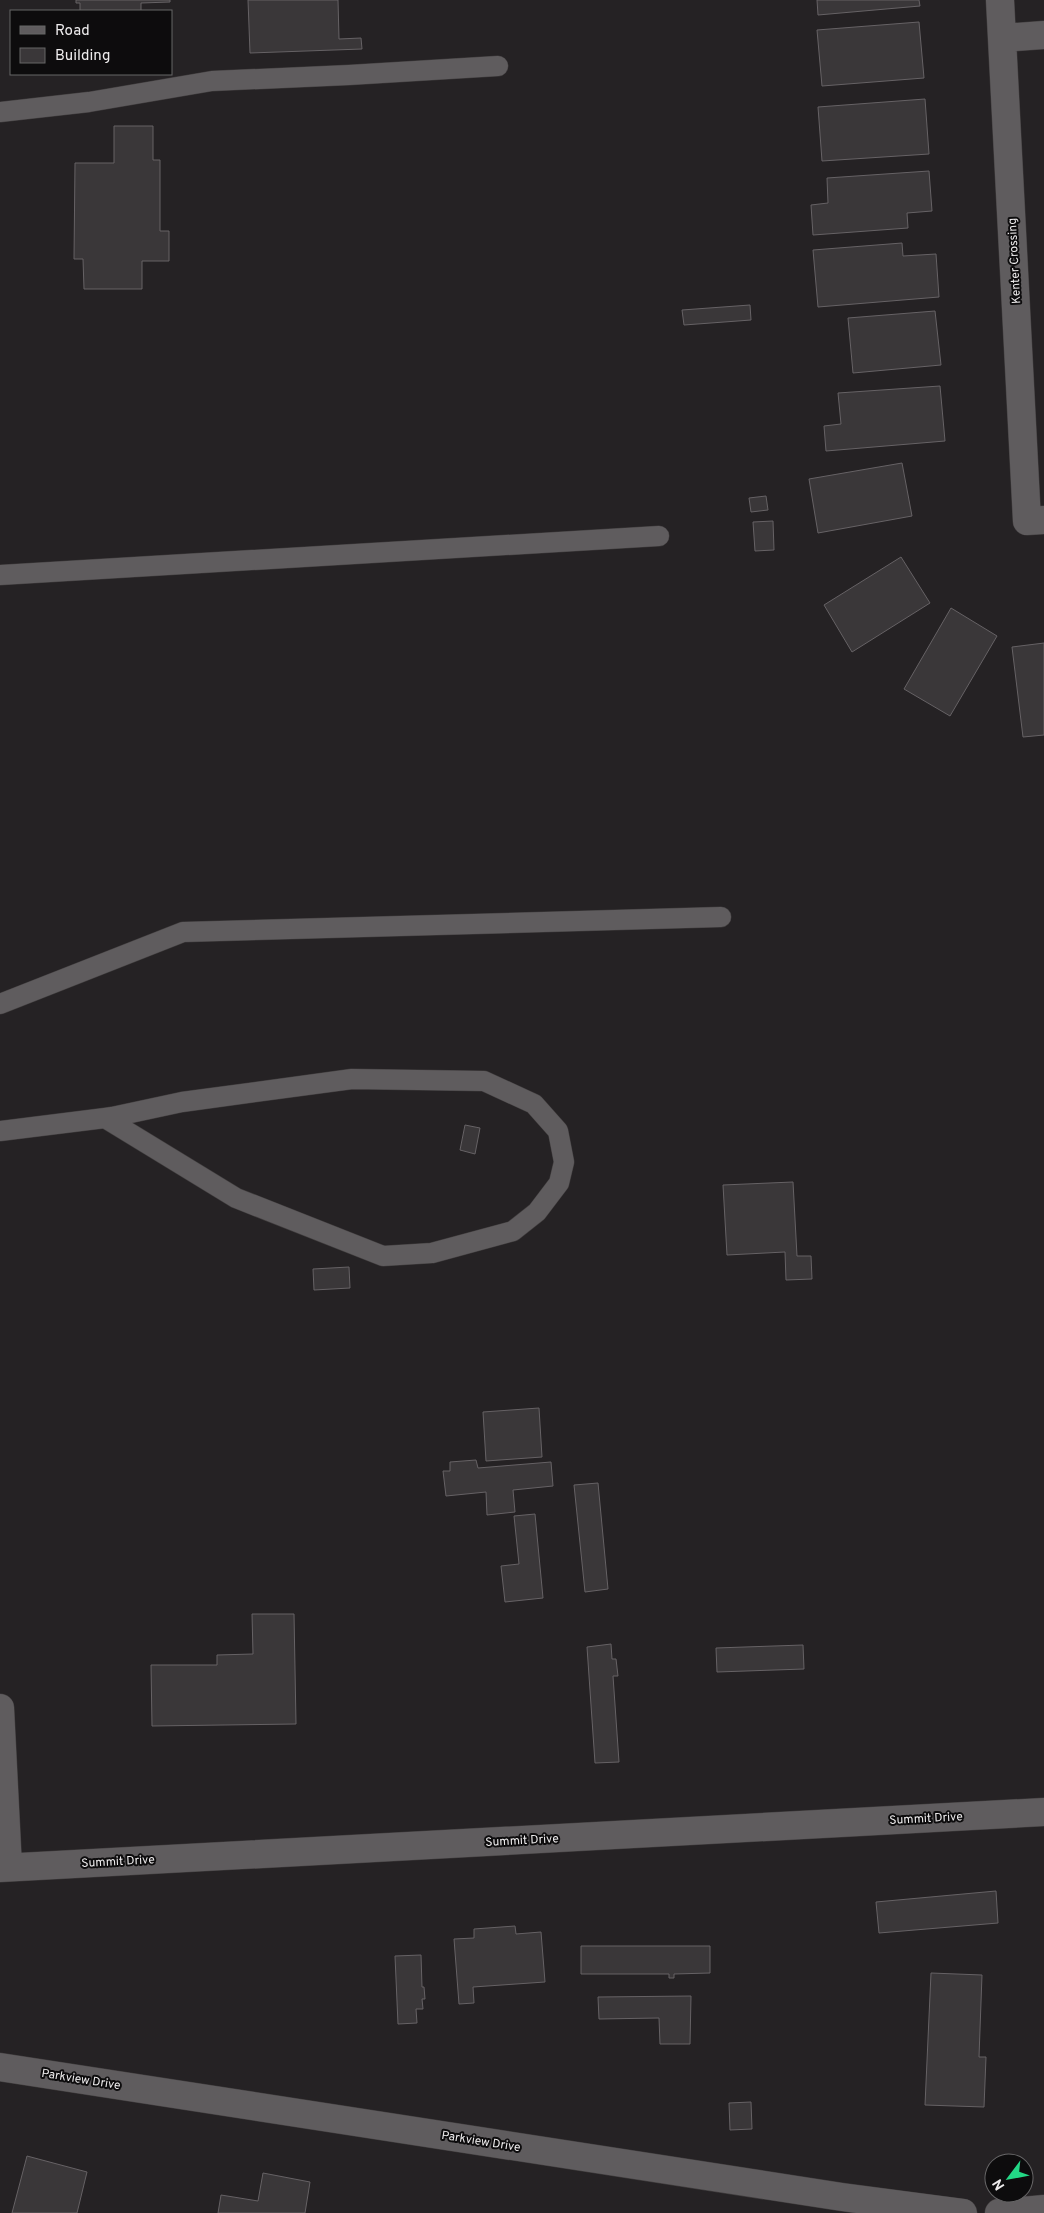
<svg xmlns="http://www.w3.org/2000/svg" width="1044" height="2213" font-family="Overpass,sans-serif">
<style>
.building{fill:#3a3739;stroke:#666265}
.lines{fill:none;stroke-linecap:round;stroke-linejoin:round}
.lane-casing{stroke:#403d3e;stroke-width:21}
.street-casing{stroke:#403d3e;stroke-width:29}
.lane{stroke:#5f5c5e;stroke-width:20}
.street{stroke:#5f5c5e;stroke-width:28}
.labels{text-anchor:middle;stroke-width:4;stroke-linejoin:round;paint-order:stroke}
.street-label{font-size:12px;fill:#efedee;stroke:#0d0c0d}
</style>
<rect width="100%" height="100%" fill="#252224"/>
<path class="building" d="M76,0H170V2L141,3V11H80V3H76Z
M248,0H338L339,39L361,38L362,49L250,53Z
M817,0H919L920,6L818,15Z
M919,22L924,78L822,86L817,30Z
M925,99L929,154L822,161L818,107Z
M114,126H153V160H160V231H169V261H142V289H84L83,259H74L75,163H114Z
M929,171L932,211L907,213L908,228L813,235L811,205L828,203L827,178Z
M902,243L903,256L936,254L939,297L818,307L813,250Z
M750,305L751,320L684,325L682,310Z
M935,311L941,365L853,373L848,318Z
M940,386L945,441L826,451L824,426L841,424L838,393Z
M902,463L912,516L818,533L809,479Z
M766,496L768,510L751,512L749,498Z
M773,521L774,550L755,551L753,522Z
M901,557L930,603L852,652L824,605Z
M951,608L997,636L950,716L904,689Z
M1044,643V735L1023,737L1012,647Z
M465,1125L480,1128L475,1154L460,1150Z
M793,1182L797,1256H811L812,1279L786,1280L785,1252L727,1255L723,1185Z
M349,1267L350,1288L314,1290L313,1269Z
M539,1408L542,1457L486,1461L483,1412Z
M476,1460L478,1468L551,1462L553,1486L513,1490L515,1512L487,1515L486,1492L446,1496L443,1471H450V1462Z
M598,1483L608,1589L585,1592L574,1485Z
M535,1514L543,1598L505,1602L501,1566L519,1564L514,1516Z
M252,1614H294L296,1724L152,1726L151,1665H217V1655L253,1654Z
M611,1644L612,1659H616L618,1676H613L619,1762L595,1763L587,1647Z
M803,1645L804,1669L717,1672L716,1648Z
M996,1891L998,1923L879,1933L876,1902Z
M515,1926L516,1934L541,1932L545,1982L473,1987L474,2003L459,2004L454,1939L474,1938V1929Z
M581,1946H710V1973L674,1974V1978H669V1974H581Z
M421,1955L422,1987H424L425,1999H422L423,2009H416L417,2023L398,2024L395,1956Z
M931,1973L982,1975L979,2057H986L984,2107L925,2105Z
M691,1996L690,2044H660L659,2018L599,2019L598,1997Z
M751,2102L752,2129L730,2130L729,2103Z
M27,2156L87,2172L77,2213H12Z
M263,2173L310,2182L305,2213H218L221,2195L258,2201Z"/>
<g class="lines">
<g class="lane-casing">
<path id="lane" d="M0,112L89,102L212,81L349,75L498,66
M0,575L659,536
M0,1004L183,932L721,917
M0,1131L105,1118L112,1117L182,1102L352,1079L484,1081L534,1104L558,1131L564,1162L559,1183L537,1212L513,1231L432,1253L383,1256L236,1198L105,1118"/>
</g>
<g class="street-casing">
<path id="street" d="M1000,0L1027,521L1044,520
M1002,38L1044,35
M0,1708L8,1867
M0,1868L1044,1812
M0,2067L842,2197L963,2213
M999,2213L1044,2209"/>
</g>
<use href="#lane" class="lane"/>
<use href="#street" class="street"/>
</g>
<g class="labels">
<g class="street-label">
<text transform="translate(1014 261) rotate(-93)" y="4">Kenter Crossing</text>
<text transform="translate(926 1818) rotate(-3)" y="4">Summit Drive</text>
<text transform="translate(522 1840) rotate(-3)" y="4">Summit Drive</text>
<text transform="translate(118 1861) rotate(-3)" y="4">Summit Drive</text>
<text transform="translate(81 2079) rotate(9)" y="4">Parkview Drive</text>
<text transform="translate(481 2141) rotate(9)" y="4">Parkview Drive</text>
</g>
</g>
<rect x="10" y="10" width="162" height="65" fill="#0d0c0d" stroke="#676667"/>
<rect x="20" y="26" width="25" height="8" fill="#5f5c5e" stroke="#676667"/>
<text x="55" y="35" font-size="15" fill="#efedee">Road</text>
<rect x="20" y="48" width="25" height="15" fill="#3a3739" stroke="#676667"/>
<text x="55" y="60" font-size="15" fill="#efedee">Building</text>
<g transform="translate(1009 2178) rotate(238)"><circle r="24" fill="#0d0c0d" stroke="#676667"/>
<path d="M0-4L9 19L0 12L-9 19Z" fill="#23d886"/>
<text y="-8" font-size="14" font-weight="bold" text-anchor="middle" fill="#efedee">N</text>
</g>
</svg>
